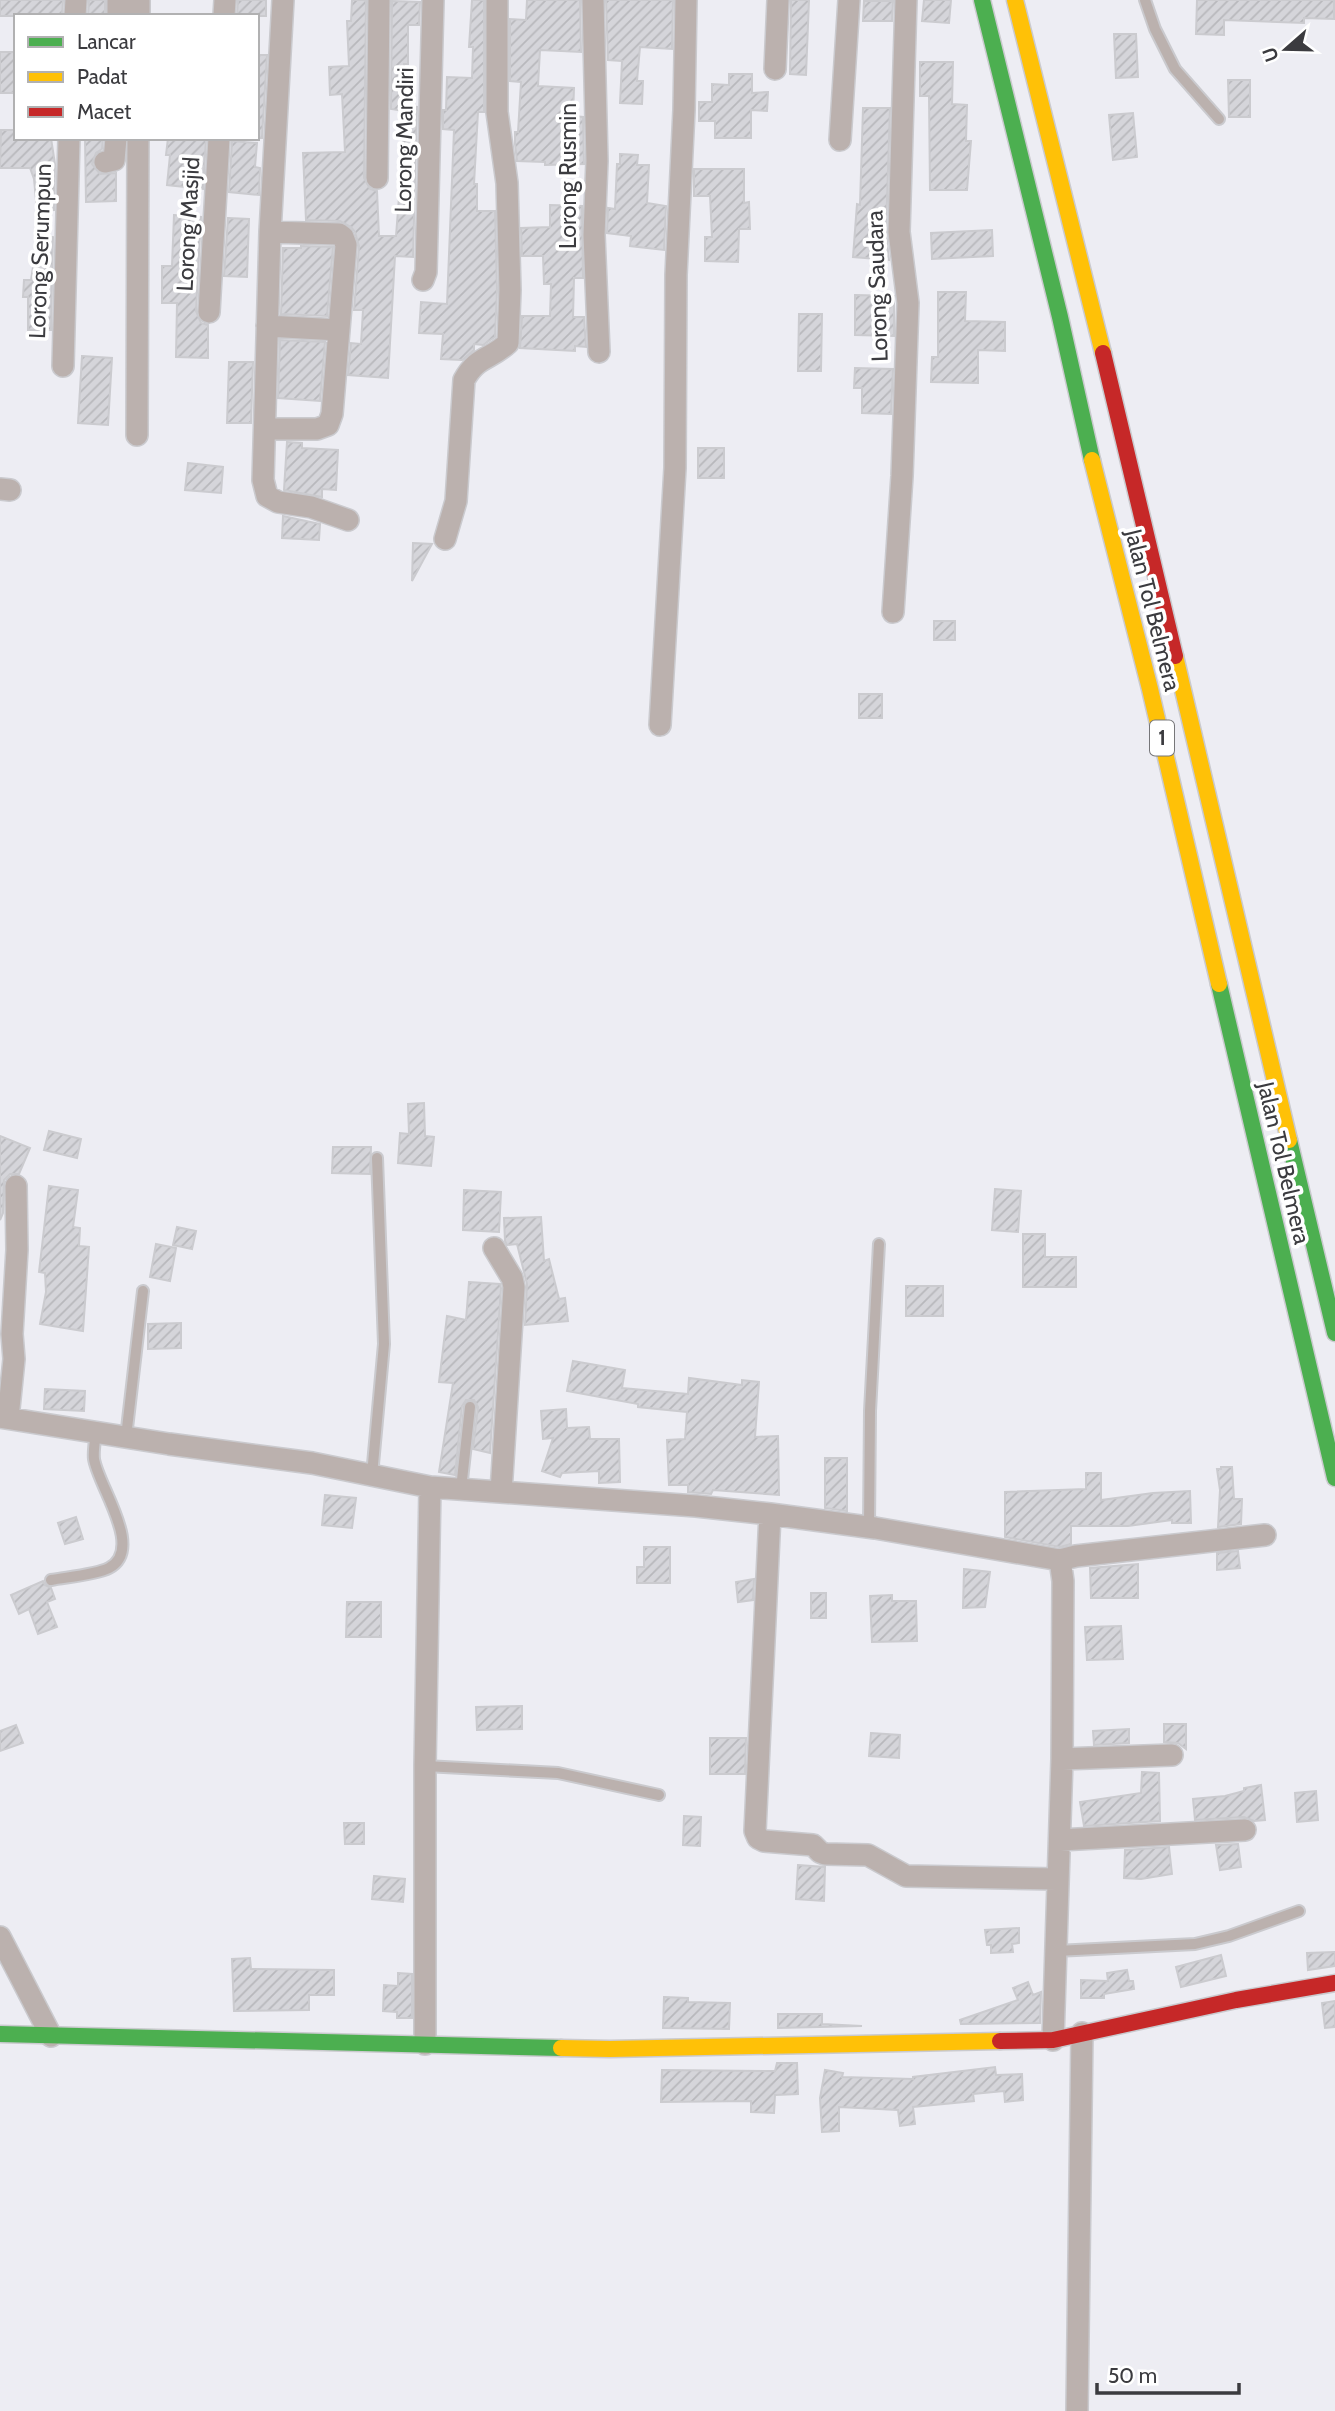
<svg xmlns="http://www.w3.org/2000/svg" width="1335" height="2411" font-family="Cabin,sans-serif">
<style>
.building{fill:url(#building-hatch);stroke:#cbcbcf;stroke-width:2}
.lines{fill:none;stroke-linecap:round;stroke-linejoin:round}
.lane-casing{stroke:#cacace;stroke-width:14}
.street-casing{stroke:#cacace;stroke-width:24}
.fast-casing{stroke:#cacace;stroke-width:19}
.slow-casing{stroke:#cacace;stroke-width:19}
.jam-casing{stroke:#cacace;stroke-width:19}
.lane{stroke:#bbb1ae;stroke-width:10}
.street{stroke:#bbb1ae;stroke-width:21}
.fast{stroke:#4caf50;stroke-width:16}
.slow{stroke:#ffc107;stroke-width:16}
.jam{stroke:#c62828;stroke-width:16}
.labels{text-anchor:middle;stroke-width:7;stroke-linejoin:round;paint-order:stroke}
.shield{fill:#fff;stroke:#767679;stroke-width:2}
.shield-label{font-size:21px;font-weight:bold;fill:#3b3b3f}
.street-label{font-size:23px;fill:#3b3b3f;stroke:#fff}
</style>
<defs>
<pattern id="building-hatch" width="6" height="6" patternUnits="userSpaceOnUse" patternTransform="scale(1.75)"><rect width="6" height="6" fill="#d5d5da"/><path d="M-1 1l2-2M0 6l6-6M5 7l2-2" fill="none" stroke="#b8b8bc"/></pattern>
</defs>
<rect width="100%" height="100%" fill="#ededf3"/>
<path class="building" d="M0,0H63L62,16H0Z
M89,0H105V16H88Z
M238,0H266V16H237Z
M352,0H366L364,178L370,189L377,191L379,236H396L406,106L417,107L413,257L395,256L388,378L348,375L351,343L361,344L363,310H354L359,246L355,232L351,227L340,221L306,220L303,153L345,152L342,94L330,95L329,67L349,66L347,21H351Z
M472,0H484V112H478L474,184H477V211H495L497,290L495,337L483,345L474,344V350L462,360L441,359L443,334L419,333L421,302L447,304L454,130L443,129V110H446L447,77L472,78L473,47H469Z
M527,0H580L581,52L540,50L538,86L574,88L573,116L583,117L584,164L545,165V162L517,161L515,144V132H518L521,82L510,81V19L526,20Z
M606,0H673L672,49L640,47L637,81H643L642,104L620,103L622,61L608,60Z
M791,0H809L806,75L790,74Z
M924,0H951L949,23L922,21Z
M1197,0H1334V19L1304,18V23L1224,20V35L1196,34Z
M392,1L420,2L419,25H408V64H404L405,111L391,109Z
M864,1H893L892,21H863Z
M1114,34H1136L1138,77L1116,78Z
M0,52H15V93H0Z
M257,55H267L262,138H257Z
M920,62H953L952,104L967,105L966,141H971L967,190H930L929,96H920Z
M729,74H752V93L768,92L767,111L751,110V138H715V121H699V102H712V84L729,85Z
M1228,80H1250V117H1229Z
M863,108H890L886,232L889,260L853,257L857,204L860,205Z
M1133,113L1137,157L1113,160L1109,115Z
M1,130H16V138H51L55,164L54,210L37,211L34,179L30,168H0Z
M85,138H103L102,149L96,153L92,164L100,174L116,173V201L86,202Z
M168,138L206,139L203,189L167,185L170,155H166Z
M232,141L257,143L255,167L260,168L259,195L229,192Z
M620,154L638,155L637,165H649L647,203L666,206L664,250L630,246L631,236L607,233L608,208L615,209L617,164H620Z
M694,169H744V203L749,202L750,229H739L738,262L705,261V237H712L710,196H694Z
M550,205L582,206L583,278H574L573,317H584L586,347L575,346V351L520,348L522,316H550L551,284H544L543,256H522L521,228L550,227Z
M174,215L201,217L196,311L201,323L208,325V358L176,357L177,303H162V266H172Z
M228,218L249,219L247,277L224,276Z
M992,230L993,256L932,259L931,233Z
M38,235L53,237L51,330H28V297H23L24,280H31Z
M301,246L333,247L327,316L281,314L283,248H301Z
M938,292H966L965,321L1005,322V351L978,350V383L931,382L932,357H938Z
M855,295L894,296V336L855,335Z
M799,314H822L821,371H798Z
M280,340L325,342L320,401L278,398Z
M82,356L112,358L108,425L78,423Z
M229,362H253L251,423H227Z
M855,368L893,369L891,414L862,413V388H854Z
M287,442L302,443V448L338,450L336,490L322,489V497L284,490Z
M698,448H724V478H698Z
M188,463L223,467L221,493L185,490Z
M283,516L320,524L319,540L282,538Z
M413,543L432,544L412,581Z
M934,621H955V640H934Z
M859,694H882V718H859Z
M424,1103L425,1136L434,1137L431,1166L398,1163L400,1133L409,1134L408,1104Z
M49,1131L81,1139L77,1158L44,1150Z
M0,1136L30,1148L19,1174H10L4,1180L3,1213L0,1220Z
M333,1147H371L370,1174L332,1173Z
M49,1186L78,1190L73,1227L80,1228L79,1246L89,1247L83,1331L40,1324L46,1292L45,1273L39,1272Z
M995,1189L1021,1191L1018,1232L992,1230Z
M464,1190L501,1192L499,1232L463,1230Z
M541,1217L544,1261L549,1259L559,1299L565,1298L568,1321L525,1325L527,1284L517,1244L507,1245L505,1241L504,1218Z
M177,1227L196,1231L192,1249L173,1245Z
M1023,1234H1045V1257H1076V1287H1023Z
M156,1244L176,1248L170,1281L150,1277Z
M469,1282L500,1284L501,1288L490,1453L473,1449L478,1407L474,1400H466L462,1406L455,1475L439,1472L453,1383L439,1382L447,1316L466,1320Z
M906,1286H943V1316H906Z
M181,1323V1348L148,1349V1324Z
M573,1361L625,1370L622,1388L688,1394L689,1378L742,1385V1380L759,1382L755,1437L778,1436L779,1495L713,1490L711,1494L688,1492V1485H669L667,1440L685,1439L687,1412L638,1407V1404L567,1391Z
M45,1389L85,1391L84,1411L44,1409Z
M566,1409L567,1428L589,1427L590,1439H619L620,1482L599,1483V1471L562,1473L560,1477L542,1471L553,1438L543,1439L541,1411Z
M825,1458H847V1511L825,1508Z
M1221,1467H1232L1234,1499H1242L1241,1524L1218,1527L1220,1490L1217,1469H1221Z
M1086,1473H1101V1500L1153,1493L1190,1491L1191,1523H1172V1520L1128,1526H1071V1544L1060,1547L1005,1537V1492L1086,1489Z
M325,1495L356,1498L352,1528L322,1525Z
M76,1517L83,1539L65,1544L58,1523Z
M644,1547H670V1583H637V1567H644Z
M1238,1551L1240,1568L1217,1570V1553Z
M1138,1564V1598H1091L1090,1568Z
M964,1569L990,1572L985,1607L963,1608Z
M754,1579L753,1600L738,1602L736,1582Z
M43,1581L45,1585L51,1588L55,1599L47,1602L57,1627L38,1634L29,1609L19,1614L11,1595Z
M811,1593H826V1618H811Z
M892,1595V1601H916L917,1641L872,1642L870,1596Z
M347,1602H381V1637H346Z
M1121,1626L1123,1659L1087,1660L1085,1627Z
M522,1706V1729L477,1730L476,1707Z
M1164,1724H1186V1749L1178,1743L1164,1742Z
M16,1725L23,1743L0,1751V1731Z
M1129,1729V1743L1094,1745L1093,1731Z
M871,1733L900,1735L899,1758L869,1756Z
M710,1738H746L745,1774H710Z
M1142,1772L1159,1773L1160,1821L1084,1826L1080,1802L1141,1793Z
M1261,1785L1265,1820L1254,1821L1244,1817L1195,1820L1193,1799L1225,1796L1244,1791V1788Z
M1316,1791L1318,1820L1297,1822L1295,1793Z
M684,1816L701,1817L700,1846L683,1845Z
M344,1823H364V1844H345Z
M1238,1844L1241,1867L1220,1870L1216,1845Z
M1169,1847L1172,1874L1141,1879L1124,1878L1125,1850Z
M798,1865L825,1867L824,1901L796,1899Z
M374,1876L405,1879L403,1902L372,1899Z
M1019,1928V1943L1012,1944L1013,1952L991,1953V1945H987L985,1930Z
M1335,1952V1966L1308,1970L1307,1953Z
M1221,1955L1226,1976L1181,1987L1176,1967Z
M250,1958L251,1969L334,1970V1995H309V2010L234,2011L232,1959Z
M1127,1970L1129,1981H1133L1134,1989L1104,1994V1998H1081V1980L1108,1981L1107,1973Z
M398,1973L412,1974V2018H397V2012L383,2011L384,1985L398,1986Z
M1028,1982L1033,1995L1041,1992L1040,2023L961,2024L960,2020L1018,2000L1013,1988Z
M664,1997L688,1998V2002L730,2003L729,2029L663,2028Z
M1335,2001V2027L1325,2028L1322,2003Z
M778,2014H822V2024L862,2026L778,2028Z
M777,2063H797L798,2094L775,2095L774,2113L751,2112V2101L661,2102L662,2070L775,2071Z
M995,2067L996,2075L1022,2074L1023,2100L1005,2102L1004,2091L973,2094L974,2101L913,2107L915,2124L900,2126L898,2110L839,2107V2131L822,2132L820,2098L825,2070L843,2073L842,2077L913,2079V2077Z"/>
<g class="lines">
<g class="lane-casing">
<path id="lane" d="M1145,0L1155,29L1175,69L1219,119
M126,1437L143,1291
M372,1475L384,1344L377,1158
M461,1489L470,1407
M869,1527L870,1411L879,1244
M51,1580C67,1577 95,1575 109,1568C145,1549 98,1486 94,1459C93,1451 95,1441 96,1432
M425,1766L558,1773L659,1795
M1056,1951L1195,1944L1229,1936L1299,1911"/>
</g>
<g class="street-casing">
<path id="street" d="M283,0L270,232L263,480L267,496L278,502L311,507L348,520
M593,0L597,161L594,235L599,352
M75,16L76,0
M118,16V0
M139,16V0
M224,16L225,0
M775,69L778,0
M840,140L849,0
M105,162L114,160L116,138
M377,178L379,0
M423,280L426,272L433,0
M209,312L219,138
M267,326L338,330
M63,366L69,138
M266,429H317L328,425L332,414L346,245L343,237L339,234L270,232
M137,435L138,138
M0,489L10,490
M445,539L456,501L464,380C477,356 490,360 508,343L510,290L507,183L497,112V0
M893,612L902,476L908,303L899,232L906,0
M660,725L675,468L676,275L684,110L686,0
M494,1248L512,1278L514,1287L501,1492
M0,1417L169,1444L312,1463L430,1487L696,1506L770,1514L875,1528L1060,1560L1063,1581L1062,1759L1053,2040
M8,1418L14,1359L12,1334L17,1250L16,1186
M770,1514L755,1831L758,1838L764,1841L813,1845L820,1852L825,1854L868,1855L906,1876L1057,1879
M1060,1560L1076,1556L1265,1535
M1062,1759L1172,1755
M1060,1840L1245,1830
M0,1937L51,2036
M425,2044V1766L430,1487
M1077,2411L1082,2033"/>
</g>
<g class="fast-casing">
<path id="fast" d="M982,0L1060,317L1092,460
M1219,984L1335,1478
M1289,1140L1335,1333
M0,2034L561,2048"/>
</g>
<g class="slow-casing">
<path id="slow" d="M1015,0L1103,353
M1092,460L1150,689L1219,984
M1175,656L1289,1140
M561,2048L610,2049L1000,2041"/>
</g>
<g class="jam-casing">
<path id="jam" d="M1103,353L1175,656
M1000,2041L1053,2040L1236,2000L1335,1983"/>
</g>
<use href="#lane" class="lane"/>
<use href="#street" class="street"/>
<use href="#fast" class="fast"/>
<use href="#slow" class="slow"/>
<use href="#jam" class="jam"/>
</g>
<g class="labels">
<rect class="shield" x="1150" y="720.5" width="24" height="35" rx="5"/>
<g class="shield-label">
<text x="1162" y="745">1</text>
</g>
<g class="street-label">
<text transform="translate(404 140) rotate(-89)" y="8">Lorong Mandiri</text>
<text transform="translate(568 176) rotate(-90)" y="8">Lorong Rusmin</text>
<text transform="translate(188 224) rotate(-87)" y="8">Lorong Masjid</text>
<text transform="translate(40 251) rotate(-88)" y="8">Lorong Serumpun</text>
<text transform="translate(877 286) rotate(-92)" y="8">Lorong Saudara</text>
<text transform="translate(1153 610) rotate(76)" y="8">Jalan Tol Belmera</text>
<text transform="translate(1284 1163) rotate(77)" y="8">Jalan Tol Belmera</text>
</g>
</g>
<rect x="14" y="14" width="245" height="126" fill="#ffffff" stroke="#b1b1b2" stroke-width="2"/>
<rect x="28" y="37" width="35" height="10" fill="#4caf50" stroke="#b1b1b2" stroke-width="2"/>
<text x="77" y="49" font-size="21" fill="#3b3b3f">Lancar</text>
<rect x="28" y="72" width="35" height="10" fill="#ffc107" stroke="#b1b1b2" stroke-width="2"/>
<text x="77" y="84" font-size="21" fill="#3b3b3f">Padat</text>
<rect x="28" y="107" width="35" height="10" fill="#c62828" stroke="#b1b1b2" stroke-width="2"/>
<text x="77" y="119" font-size="21" fill="#3b3b3f">Macet</text>
<g transform="translate(1286 49) rotate(250)" stroke="#ffffff" stroke-width="5" paint-order="stroke">
<path d="M0-5L12 26L0 18L-12 26Z" fill="#3b3b3f"/>
<text y="-10" font-size="19" font-weight="bold" text-anchor="middle" fill="#3b3b3f">U</text>
</g>
<path d="M1097 2383v10h142v-10" fill="none" stroke="#3b3b3f" stroke-width="3.5"/>
<text x="1108" y="2383" font-size="21" fill="#3b3b3f" stroke="#ffffff" stroke-width="5" paint-order="stroke">50 m</text>
</svg>
